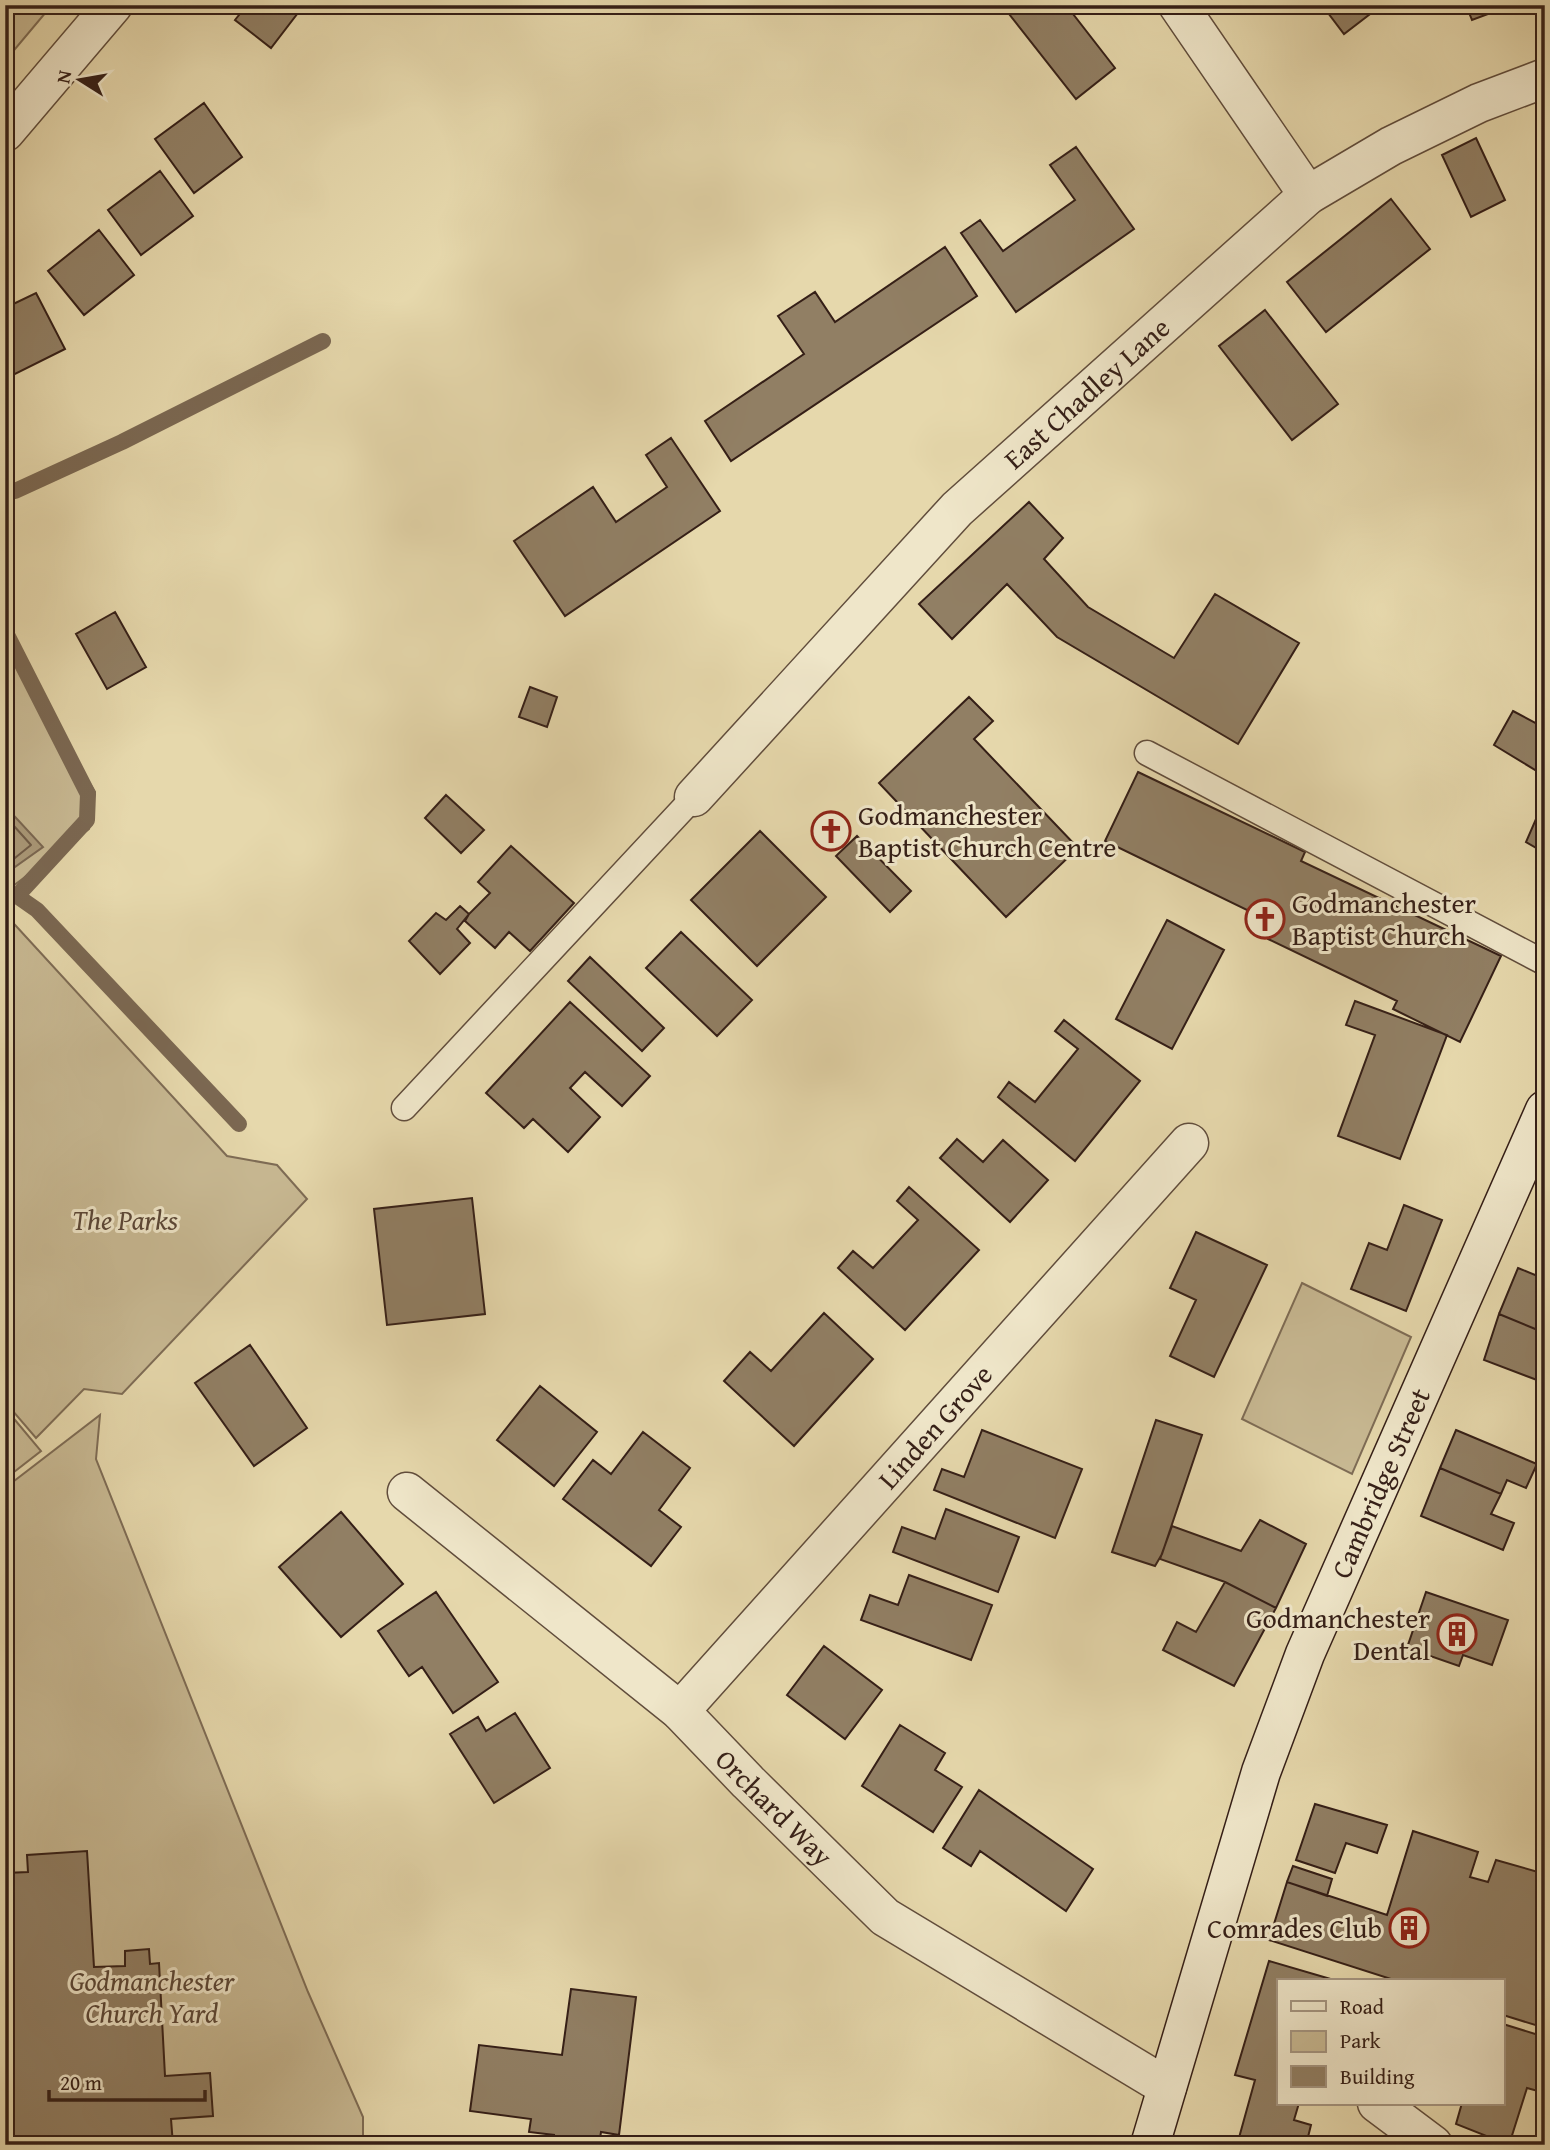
<svg xmlns="http://www.w3.org/2000/svg" width="1550" height="2150" font-family="'Gentium Book Plus',serif">
<style>
.green{fill:#c8b993;stroke:#7e6c55;stroke-width:2}
.water{fill:#aa9979;stroke:#7b6852;stroke-width:2}
.lines{fill:none;stroke-linecap:round;stroke-linejoin:round}
.shore{stroke:#705c48;stroke-width:2}
.stream{stroke:#7b6852;stroke-width:16}
.building{fill:#917f64;stroke:#351f17;stroke-width:2}
.lane-casing{stroke:#614d3c;stroke-width:27}
.street-casing{stroke:#614d3c;stroke-width:41}
.secondary-casing{stroke:#351f17;stroke-width:41}
.lane{stroke:#efe6c9;stroke-width:24}
.street{stroke:#efe6c9;stroke-width:38}
.secondary{stroke:#efe6c9;stroke-width:38}
.labels{text-anchor:middle;stroke-width:6;stroke-linejoin:round;paint-order:stroke}
.street-label{font-size:28px;fill:#351f17;stroke:#efe6c9}
.poi-label{font-size:28px;fill:#351f17;stroke:#efe6c9;text-anchor:start}
.park-label{font-size:28px;font-style:italic;fill:#5a4636;stroke:#efe6c9}
</style>
<rect width="100%" height="100%" fill="#e6d8ac"/>
<filter id="stains"><feTurbulence type="fractalNoise" baseFrequency=".00286" numOctaves="4"/><feColorMatrix values="0 0 0 0 .2 0 0 0 0 .09 0 0 0 0 .02 0 0 0 .5 -.17"/></filter>
<radialGradient id="worn" r=".72"><stop offset=".6" stop-color="#630" stop-opacity="0"/><stop offset="1" stop-color="#630" stop-opacity=".3"/></radialGradient>
<path class="green" d="M5,5H52L5,61Z
M5,642L95,792L89,829L5,892Z
M5,914L227,1156L277,1165L307,1199L122,1394L84,1389L36,1438L5,1402Z
M1302,1283L1411,1337L1352,1474L1242,1419Z
M5,1408L41,1451L5,1479Z
M100,1415L96,1459L308,1992L363,2117V2145H5V1488Z"/>
<path class="water" d="M5,806L43,847L5,874Z"/>
<g class="lines">
<path class="shore" d="M5,816L31,845L5,866"/>
<path class="stream" d="M5,493L15,491L122,442L323,341
M5,631L88,794L87,820L17,896L37,910L239,1124"/>
</g>
<path class="building" d="M247,5H304L271,48L235,20Z
M1002,5H1066L1115,68L1076,99Z
M1322,5H1370L1374,11L1344,34Z
M1466,5H1512L1472,20Z
M204,103L242,157L194,193L155,139Z
M1476,138L1505,200L1471,217L1442,155Z
M1076,147L1134,229L1016,312L961,233L980,220L1003,251L1075,200L1050,165Z
M160,171L193,216L141,255L108,210Z
M1391,199L1430,249L1326,332L1287,282Z
M99,230L134,275L84,315L48,271Z
M945,247L977,296L731,461L705,421L804,354L778,316L815,292L835,322Z
M36,293L65,349L5,379V308Z
M1265,310L1338,404L1292,440L1219,346Z
M671,438L720,511L565,616L514,541L593,487L616,522L667,487L646,455Z
M1029,502L1063,538L1044,559L1088,607L1174,658L1215,594L1299,643L1238,744L1057,637L1007,584L952,639L919,604Z
M115,612L146,667L107,689L76,634Z
M530,687L557,697L547,727L519,717Z
M969,697L993,721L974,739L1078,848L1006,917L879,783Z
M1513,711L1545,728V776L1494,745Z
M1138,772L1305,852L1301,861L1501,956L1460,1042L1393,1009L1397,1001L1268,939L1276,924L1105,841Z
M446,795L484,830L461,853L425,818Z
M1539,812L1545,815V853L1526,842Z
M760,831L826,897L757,966L691,900Z
M857,836L911,891L890,912L836,856Z
M511,846L574,903L530,951L509,932L495,948L465,921L469,914L490,893L478,882Z
M460,906L469,914L457,929L470,943L440,974L409,941L436,913L446,920Z
M1167,920L1224,950L1172,1049L1116,1019Z
M681,932L752,1000L717,1036L646,968Z
M590,957L664,1028L642,1051L568,981Z
M1355,1001L1447,1035L1400,1159L1338,1136L1375,1035L1346,1025Z
M570,1002L650,1076L622,1106L585,1072L570,1088L600,1117L568,1152L533,1119L524,1128L486,1093Z
M1064,1020L1140,1081L1075,1161L998,1097L1009,1082L1035,1102L1078,1049L1055,1031Z
M957,1139L983,1162L1003,1140L1048,1180L1010,1222L940,1158Z
M909,1187L979,1250L905,1330L838,1268L853,1251L873,1268L918,1220L897,1201Z
M472,1198L485,1314L387,1325L374,1209Z
M1404,1205L1442,1220L1406,1311L1351,1289L1369,1243L1387,1250Z
M1196,1232L1267,1265L1214,1377L1170,1356L1196,1300L1170,1288Z
M1518,1268L1545,1279V1333L1499,1314Z
M824,1313L873,1359L794,1446L724,1381L750,1352L771,1371Z
M1499,1314L1545,1333V1383L1484,1360Z
M250,1345L307,1428L254,1466L195,1383Z
M540,1386L597,1432L554,1486L497,1440Z
M1156,1420L1202,1435L1162,1554L1155,1566L1112,1552Z
M982,1430L1082,1469L1055,1538L934,1490L942,1469L964,1477Z
M1456,1430L1537,1464L1526,1488L1507,1480L1501,1494L1440,1468Z
M643,1432L690,1468L659,1510L681,1527L651,1566L563,1499L593,1460L611,1474Z
M1440,1468L1501,1494L1491,1514L1514,1523L1503,1550L1421,1516Z
M946,1509L1019,1537L998,1592L893,1552L902,1527L935,1539Z
M341,1512L403,1584L341,1637L279,1567Z
M1260,1520L1306,1544L1276,1608L1225,1582L1160,1559L1172,1526L1241,1551Z
M909,1575L992,1605L971,1660L861,1620L870,1595L898,1605Z
M1225,1582L1276,1608L1234,1686L1163,1650L1177,1622L1196,1632Z
M436,1592L498,1682L453,1713L422,1667L409,1676L378,1631Z
M1426,1592L1508,1620L1492,1665L1463,1655L1459,1666L1407,1648Z
M824,1646L882,1690L845,1739L787,1695Z
M515,1713L550,1768L494,1803L450,1734L478,1717L486,1731Z
M900,1725L945,1753L935,1770L962,1787L933,1832L862,1786Z
M979,1790L1093,1869L1066,1911L980,1851L971,1866L943,1848Z
M1315,1804L1387,1825L1377,1853L1346,1843L1335,1873L1296,1860Z
M1413,1831L1478,1852L1470,1877L1488,1882L1496,1860L1545,1874V2028L1503,2015V1980H1394L1269,1940L1287,1882L1387,1915Z
M87,1851L94,1967L125,1966V1951L149,1949L150,1964L159,1963L165,2076L210,2073L213,2116L171,2119L173,2145H5V1912H8L5,1873L28,1872L27,1855Z
M1293,1866L1332,1879L1327,1896L1287,1882Z
M1269,1961L1334,1980H1279V2103H1299L1294,2120L1311,2125L1306,2145H1237L1255,2080L1235,2075Z
M571,1989L636,1997L619,2135L601,2132L599,2145H553L554,2135L529,2132L531,2119L470,2111L479,2045L562,2055Z
M1503,2024L1545,2037V2093L1527,2088L1509,2145L1456,2124L1462,2103H1503Z"/>
<g class="lines">
<g class="lane-casing">
<path id="lane" d="M1147,753L1545,963
M404,1108L694,797"/>
</g>
<g class="street-casing">
<g id="street">
<path d="M1178,5L1308,195"/>
<path d="M5,132L113,5"/>
<path id="s1" d="M694,797L957,509L1308,195L1391,146L1479,103L1545,78"/>
<path id="s2" d="M407,1492L680,1711L748,1782L885,1917L1167,2087"/>
<path id="s3" d="M680,1711L1189,1143"/>
<path d="M1377,2103L1433,2145"/>
</g>
</g>
<g class="secondary-casing">
<g id="secondary">
<path id="s4" d="M1150,2145L1261,1772L1305,1654L1545,1110"/>
</g>
</g>
<use href="#lane" class="lane"/>
<use href="#street" class="street"/>
<use href="#secondary" class="secondary"/>
</g>
<defs>
<g id="church-ring" transform="scale(2.0125)"><circle r="9.5" fill="#efe6c9" stroke="#8f2418" stroke-width="1.5"/><path d="M-1.2-6h2.4v3.5h3.3v2.4h-3.3V6h-2.4V-.1h-3.3v-2.4h3.3Z" fill="#8f2418"/></g>
<g id="building-ring" transform="scale(2.0125)"><circle r="9.5" fill="#efe6c9" stroke="#8f2418" stroke-width="1.5"/><path d="M-4-6H4V6H1V3H-1V6H-4ZM-2.5-4.3h1.7v1.8h-1.7ZM.8-4.3h1.7v1.8H.8ZM-2.5-1h1.7V.8h-1.7ZM.8-1h1.7V.8H.8Z" fill="#8f2418"/></g>
</defs>
<g fill-rule="evenodd">
<use href="#church-ring" x="831" y="831"/>
<use href="#church-ring" x="1265" y="919"/>
<use href="#building-ring" x="1457" y="1634"/>
<use href="#building-ring" x="1409" y="1928"/>
</g>
<g class="labels">
<g class="street-label">
<text dy="10" stroke="none"><textPath href="#s1" startOffset="564">East Chadley Lane</textPath></text>
<text dy="10" stroke="none"><textPath href="#s3" startOffset="382">Linden Grove</textPath></text>
<text dy="10" stroke="none"><textPath href="#s4" startOffset="702">Cambridge Street</textPath></text>
<text dy="10" stroke="none"><textPath href="#s2" startOffset="485">Orchard Way</textPath></text>
</g>
<g class="poi-label">
<text x="858" y="825">Godmanchester<tspan x="858" dy="32">Baptist Church Centre</tspan></text>
<text x="1292" y="913">Godmanchester<tspan x="1292" dy="32">Baptist Church</tspan></text>
<text x="1430" y="1628" text-anchor="end">Godmanchester<tspan x="1430" dy="32">Dental</tspan></text>
<text x="1382" y="1938" text-anchor="end">Comrades Club</text>
</g>
<g class="park-label">
<text x="125" y="1230">The Parks</text>
<text x="152" y="1991">Godmanchester<tspan x="152" dy="32">Church Yard</tspan></text>
</g>
</g>
<rect width="1550" height="2150" fill="none" stroke="#e6d8ac" stroke-width="28"/>
<rect x="7" y="7" width="1536" height="2136" fill="none" stroke="#351f17" stroke-width="3.5"/>
<rect x="14" y="14" width="1522" height="2122" fill="none" stroke="#351f17" stroke-width="2"/>
<rect x="1277" y="1979" width="228" height="126" fill="#efe6c9" stroke="#a59682" stroke-width="2"/>
<rect x="1291" y="2001" width="35" height="10" fill="#efe6c9" stroke="#a59682" stroke-width="2"/>
<text x="1340" y="2014" font-size="21" fill="#351f17">Road</text>
<rect x="1291" y="2031" width="35" height="21" fill="#c8b993" stroke="#a59682" stroke-width="2"/>
<text x="1340" y="2048" font-size="21" fill="#351f17">Park</text>
<rect x="1291" y="2066" width="35" height="21" fill="#917f64" stroke="#a59682" stroke-width="2"/>
<text x="1340" y="2084" font-size="21" fill="#351f17">Building</text>
<g transform="translate(80 80) rotate(281)" stroke="#efe6c9" stroke-width="5" paint-order="stroke">
<path d="M0-5L12 26L0 18L-12 26Z" fill="#351f17"/>
<text y="-10" font-size="19" font-weight="bold" text-anchor="middle" fill="#351f17">N</text>
</g>
<path d="M49 2090v10h156v-10" fill="none" stroke="#351f17" stroke-width="3.5"/>
<text x="60" y="2090" font-size="21" fill="#351f17" stroke="#efe6c9" stroke-width="5" paint-order="stroke">20 m</text>
<rect width="100%" height="100%" filter="url(#stains)"/>
<rect width="100%" height="100%" fill="url(#worn)"/>
</svg>
